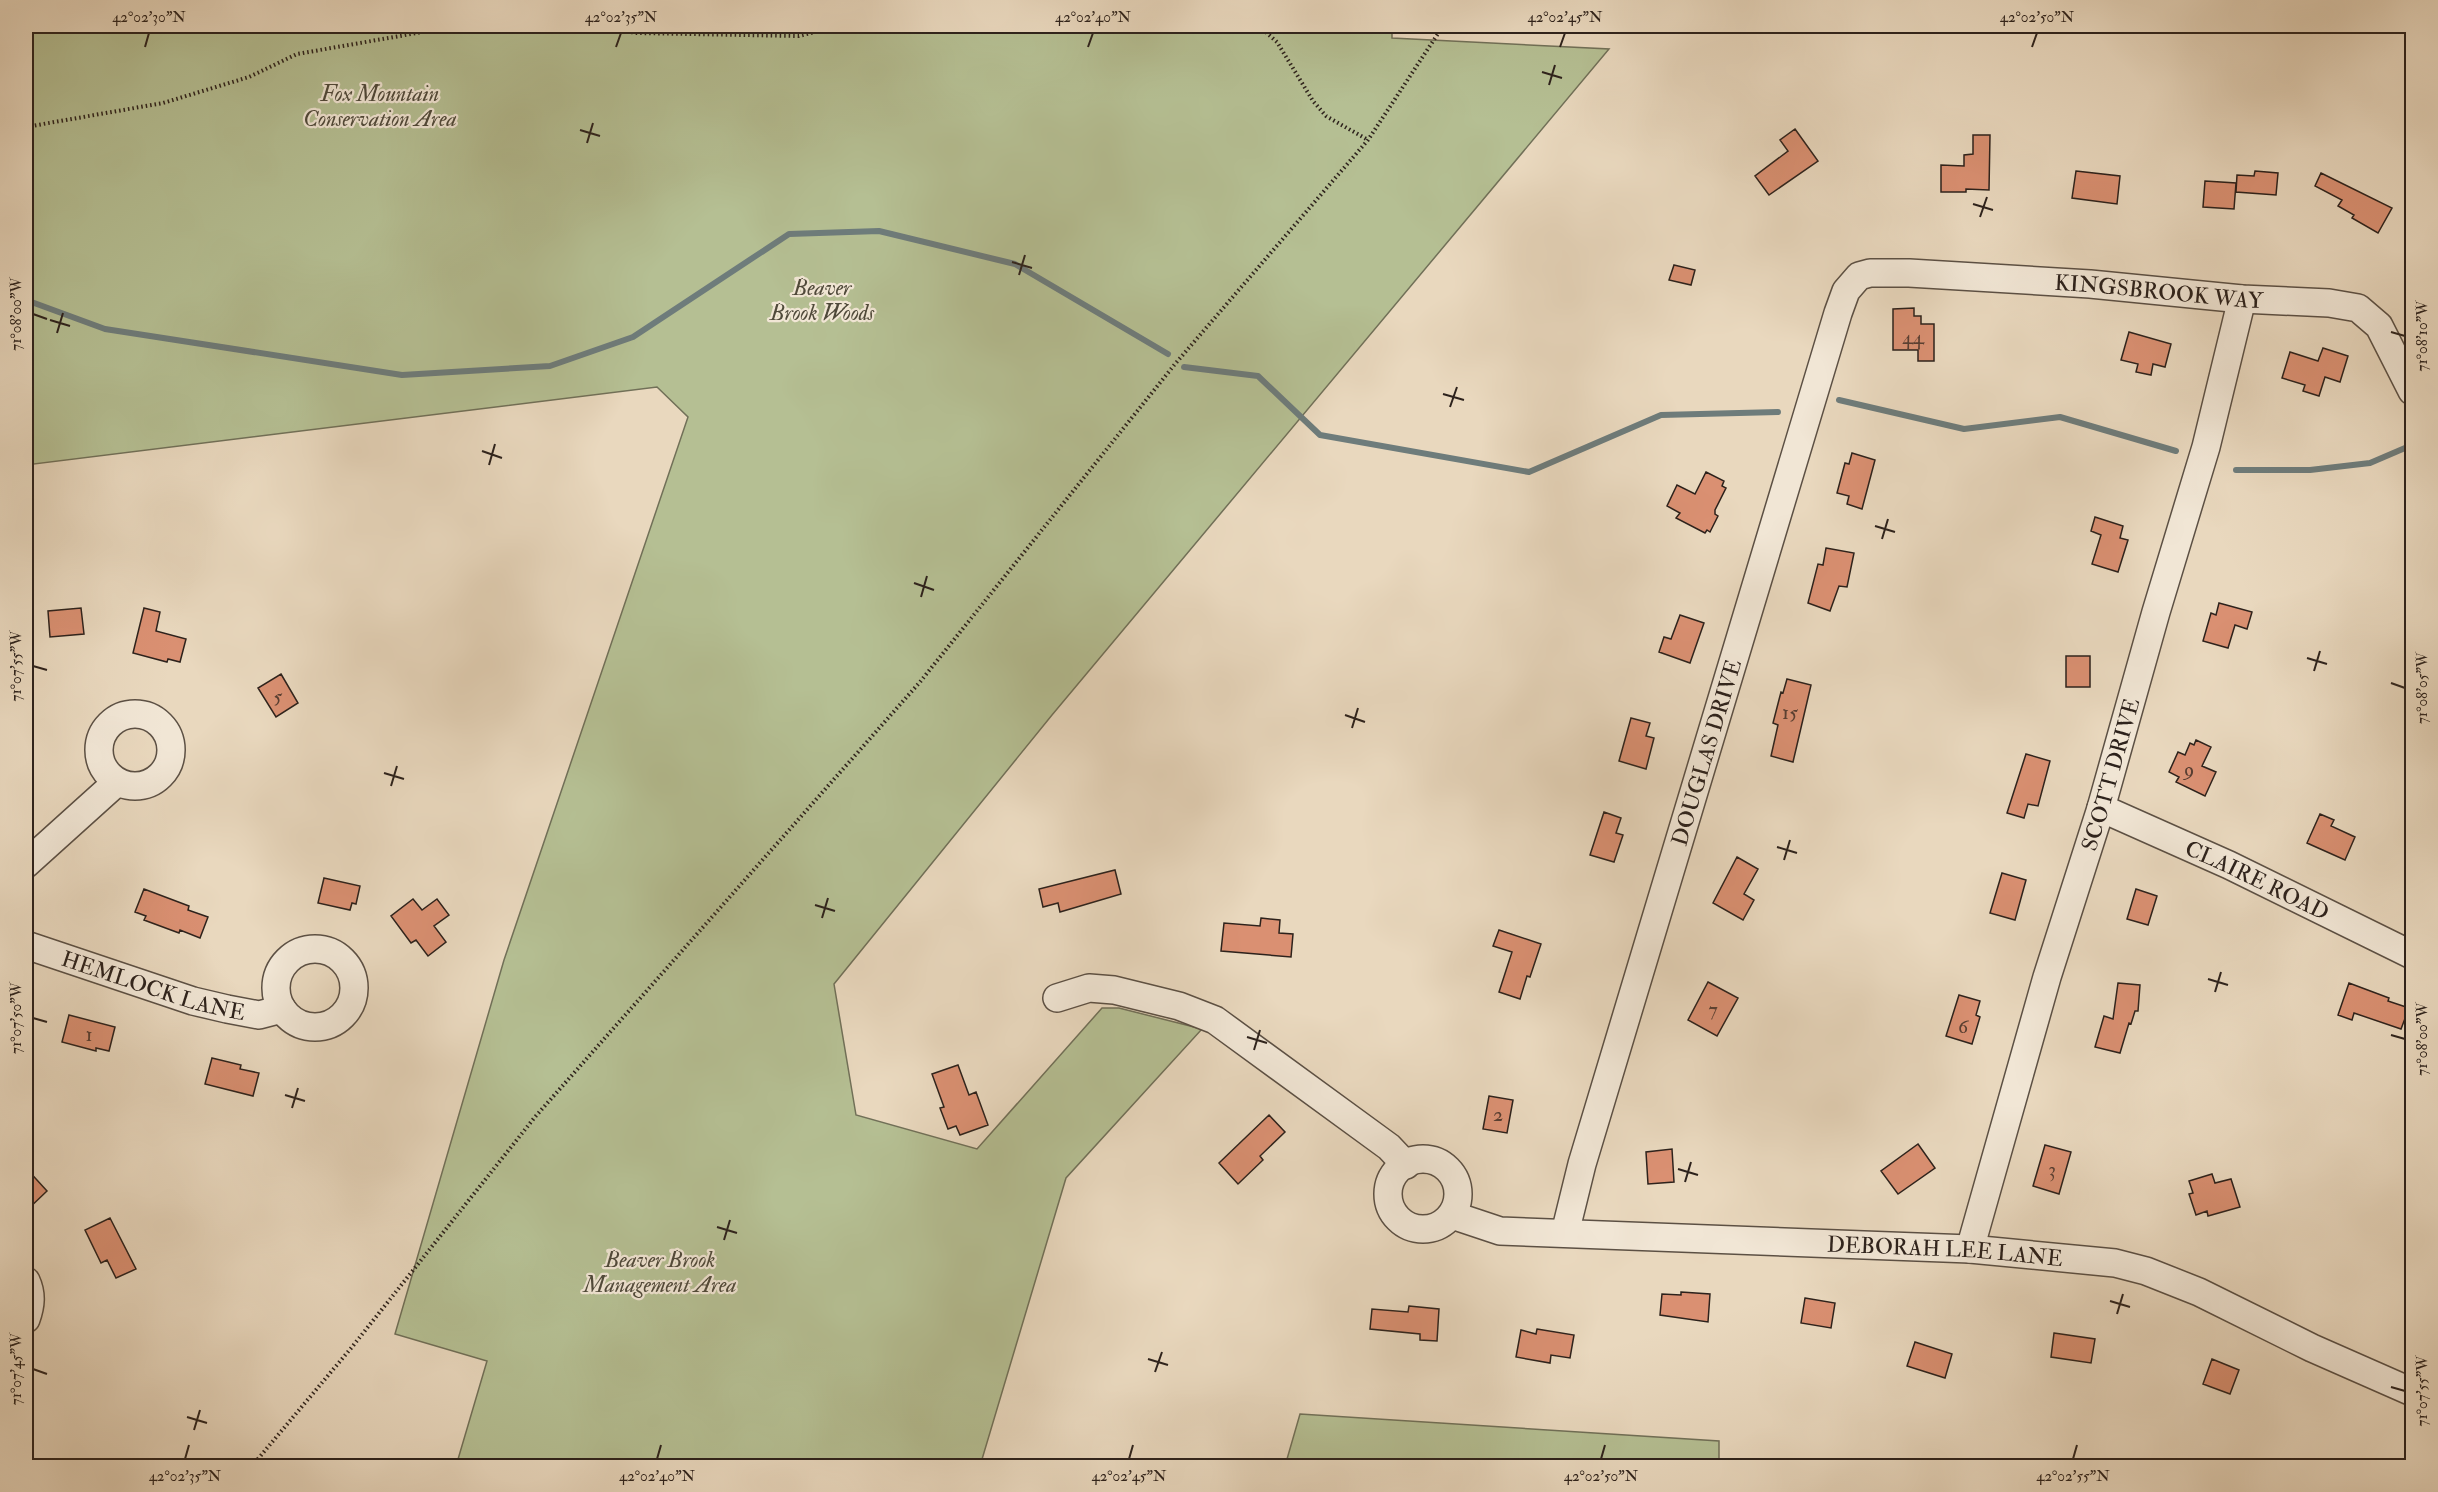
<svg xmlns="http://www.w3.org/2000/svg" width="2438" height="1492" font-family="'IM FELL Double Pica',serif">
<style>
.green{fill:#b5bf93;stroke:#717058;stroke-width:1.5}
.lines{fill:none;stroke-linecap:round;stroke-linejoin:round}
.stream{stroke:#6e7c7b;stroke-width:6}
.building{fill:#da9072;stroke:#2d221c;stroke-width:1.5}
.minor-casing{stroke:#5c5044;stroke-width:30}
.path{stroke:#2d221c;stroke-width:4;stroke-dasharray:1.5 3;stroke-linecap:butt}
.minor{stroke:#f1e6d5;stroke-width:27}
.ticks{fill:none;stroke:#2d221c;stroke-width:2}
.labels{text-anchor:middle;stroke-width:4.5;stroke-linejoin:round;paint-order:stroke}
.number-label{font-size:20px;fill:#583e32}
.park-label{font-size:22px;font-style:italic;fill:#4f493a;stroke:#f1e6d5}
.street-label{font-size:22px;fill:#2d221c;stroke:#f1e6d5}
.neatline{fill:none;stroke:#2d221c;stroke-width:2}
.ticks-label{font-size:15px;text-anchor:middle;fill:#2d221c}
</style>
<rect width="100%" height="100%" fill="#e9d8be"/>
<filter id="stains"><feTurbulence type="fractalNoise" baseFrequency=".00333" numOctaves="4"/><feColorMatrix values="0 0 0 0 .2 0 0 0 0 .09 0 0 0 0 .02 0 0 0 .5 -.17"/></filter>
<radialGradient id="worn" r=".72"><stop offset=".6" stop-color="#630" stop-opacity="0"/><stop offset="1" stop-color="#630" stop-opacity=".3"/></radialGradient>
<path class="green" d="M26,26H1392V38L1609,49L1052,715L834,984L856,1115L977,1149L1102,1008H1119L1202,1029L1066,1178L980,1466H456L487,1361L395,1334L504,960L688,417L657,387L26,465Z
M1300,1414L1719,1441V1466H1285Z"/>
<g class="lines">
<path class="stream" d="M26,300L105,329L402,375L550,366L633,337L789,234L879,231L1015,264L1168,354
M1184,367L1258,376L1320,435L1529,472L1661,415L1778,412
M1839,400L1964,429L2060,417L2176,451
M2236,470H2310L2370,463L2412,445"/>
</g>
<path class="building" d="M1795,129L1818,161L1769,195L1755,176L1788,151L1780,140Z
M1973,135H1990L1989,190L1966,189V192H1941V165L1964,166V155L1973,154Z
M2076,171L2120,176L2117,204L2072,198Z
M2255,171L2278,173L2276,195L2236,192L2237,175L2254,176Z
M2321,173L2392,208L2378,233L2352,218L2354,215L2338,206L2342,200L2315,186Z
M2205,181L2236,183L2234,209L2203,207Z
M1674,265L1695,270L1691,285L1669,280Z
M1914,308V316H1921V324H1934V361H1918V350H1893V309Z
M2129,332L2171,344L2165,367L2153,364L2151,375L2136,372L2138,364L2121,360Z
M2323,348L2348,356L2340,382L2325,377L2319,396L2303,391L2305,385L2282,378L2290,352L2318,361Z
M1852,453L1875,460L1862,509L1847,504L1849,496L1837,493L1845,463L1849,464Z
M1706,472L1724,481L1722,486L1726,488L1715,510V514L1718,516L1710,532L1707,530L1705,533L1676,518L1680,513L1667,506L1677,485L1695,494Z
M2095,517L2123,526L2120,538L2128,540L2118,572L2092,564L2101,535L2091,531Z
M1826,548L1854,553L1847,587L1839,586L1830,611L1808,603L1818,564L1823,565Z
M2219,603L2252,612L2247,629L2235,625L2228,648L2203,641L2211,613L2216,615Z
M81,608L84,634L50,637L48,611Z
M144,608L160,612L156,631L186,639L180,662L168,659L167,662L133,653Z
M1680,615L1704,623L1690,663L1659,652L1664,637L1671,639Z
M2066,656H2090V687H2066Z
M281,674L298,703L276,717L258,688Z
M1787,679L1811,685L1793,762L1771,756L1778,725L1773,723L1781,692L1783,693Z
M1631,718L1650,723L1646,736L1654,738L1646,769L1619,761Z
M2196,740L2211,747L2202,766L2216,772L2205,796L2176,782L2179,777L2169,772L2178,752L2185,755L2190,743L2194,745Z
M2026,754L2050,761L2038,806L2028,804L2024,818L2007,813Z
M1604,812L1621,818L1616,833L1623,835L1614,862L1590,855Z
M2320,814L2334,820L2331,826L2355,837L2345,860L2307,843Z
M1737,857L1758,869L1744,894L1754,900L1743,920L1713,903Z
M1115,870L1121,894L1060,912L1058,903L1043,907L1039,889Z
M2002,873L2026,880L2015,920L1990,913Z
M324,878L360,886L356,904L352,903L350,910L318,903Z
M144,889L189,906L188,910L208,917L200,938L180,930L179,933L144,920L146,916L135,912Z
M2136,889L2157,896L2148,925L2127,919Z
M413,899L422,910L437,899L449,915L434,926L446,942L428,956L416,940L411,943L391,916Z
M1261,918L1280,920L1279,933L1293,934L1291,957L1221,951L1224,923L1260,926Z
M1499,930L1541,944L1530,977L1527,976L1520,999L1499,992L1512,952L1493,946Z
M1708,982L1738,998L1717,1036L1688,1020Z
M2118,983L2140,985L2138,1011H2135L2131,1024L2129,1023L2120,1053L2095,1047L2104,1016L2113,1019Z
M2349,983L2389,998L2388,1001L2409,1008L2401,1029L2354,1013L2352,1020L2338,1015Z
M1959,995L1980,1001L1976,1015L1980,1017L1972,1044L1946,1036Z
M69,1015L115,1027L109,1051L96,1048V1051L62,1042Z
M212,1058L241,1065L240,1069L259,1073L253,1096L205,1084Z
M958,1065L969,1095L976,1092L988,1125L960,1135L956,1126L948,1129L940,1108L944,1107L932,1074Z
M1489,1096L1513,1100L1507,1133L1483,1129Z
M1269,1115L1285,1132L1260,1156L1263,1160L1238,1184L1219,1163Z
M1918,1144L1935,1168L1898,1194L1881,1171Z
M2045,1145L2071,1152L2059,1194L2033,1186Z
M1672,1149L1674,1182L1648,1184L1646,1152Z
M26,1168L47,1191L26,1211Z
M2212,1174L2215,1183L2231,1179L2240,1207L2208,1216L2207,1211L2196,1215L2189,1194L2193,1193L2189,1181Z
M110,1218L136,1269L116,1278L107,1260L101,1263L85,1230Z
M1681,1292L1710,1294L1708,1322L1660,1315L1662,1294L1681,1295Z
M1805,1298L1835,1303L1831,1328L1801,1323Z
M1409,1306L1439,1309L1437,1341L1420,1340V1334L1370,1329L1372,1309L1408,1312Z
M1537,1329L1574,1335L1570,1358L1551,1355L1550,1363L1516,1357L1521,1330L1536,1334Z
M2054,1333L2095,1339L2091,1363L2051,1357Z
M1915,1342L1952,1354L1945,1378L1907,1366Z
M2212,1359L2239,1370L2230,1394L2203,1384Z"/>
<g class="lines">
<g class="minor-casing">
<g id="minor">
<circle cx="135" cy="750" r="36"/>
<path id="s1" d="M2101,808L2229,865L2412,955"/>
<path d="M26,864L117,782"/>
<path id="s2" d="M26,945L193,1001L227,1009L259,1015L282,1009"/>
<circle cx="315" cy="988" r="39"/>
<path d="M1057,998L1089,988L1114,990L1179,1006L1215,1020L1389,1147L1406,1165"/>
<circle cx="1423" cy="1194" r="35"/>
<path id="s3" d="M1452,1215L1500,1231L1970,1249L2115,1263L2146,1271L2199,1292L2312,1348L2412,1392"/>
<path id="s4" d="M1565,1233L1582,1164L1838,313L1846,291L1859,276L1870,273H1909L2090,284L2242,299L2329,303L2358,308L2379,326L2412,391"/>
<path id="s5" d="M1970,1249L2047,977L2101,808L2156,612L2206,447L2242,299"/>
<path d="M26,1281C32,1294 31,1305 26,1319"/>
</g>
</g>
<path class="path" d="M605,26L635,33L799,36L839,26
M1259,26L1277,42L1313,101L1326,116L1368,140
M26,127L163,103L249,77L297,54L457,26
M252,1466L352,1347L535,1117L920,682L1175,364L1368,140L1443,26"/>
<use href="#minor" class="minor"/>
</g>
<path class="ticks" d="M145,47L149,33M616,47L621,33M1088,47L1093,33M1560,47L1565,33M2032,47L2037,33M1542,72L1562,78M1549,85L1555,65M580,130L600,136M587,143L593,123M1973,204L1993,210M1980,217L1987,197M1012,262L1032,268M1019,275L1025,255M33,314L47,319M50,320L70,326M2391,332L2405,336M57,333L63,313M1443,394L1464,400M1450,407L1457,387M482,451L502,458M489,465L495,444M1875,526L1895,532M1882,539L1888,519M914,583L934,590M921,597L927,576M2307,658L2327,664M33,666L47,670M2314,671L2320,651M2391,683L2405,688M1345,715L1365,722M1352,728L1358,708M384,773L404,779M391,786L397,766M1777,847L1797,853M1784,860L1790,840M815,905L835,911M822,918L828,898M2208,979L2228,985M2215,992L2221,972M33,1018L47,1022M2391,1035L2405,1039M1247,1037L1267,1043M1254,1050L1260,1030M285,1095L305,1101M292,1108L298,1088M1678,1169L1698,1175M1685,1182L1691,1162M717,1227L737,1233M724,1240L730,1220M2110,1301L2130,1307M2117,1314L2123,1294M1148,1359L1168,1365M33,1369L47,1374M1155,1372L1162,1352M2391,1387L2405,1391M187,1417L207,1423M194,1430L200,1410M185,1459L189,1445M657,1459L661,1445M1129,1459L1133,1445M1601,1459L1605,1445M2073,1459L2077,1445"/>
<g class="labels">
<g class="number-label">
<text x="1913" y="344">44</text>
<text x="278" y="703">5</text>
<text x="1790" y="719">15</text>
<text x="2189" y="776">9</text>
<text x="1713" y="1016">7</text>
<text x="1963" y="1033">6</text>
<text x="89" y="1041">1</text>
<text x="1498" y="1121">2</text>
<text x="2052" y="1176">3</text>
</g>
<g class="park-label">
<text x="380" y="101">Fox Mountain<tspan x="380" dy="25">Conservation Area</tspan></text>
<text x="822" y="295">Beaver<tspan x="822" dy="25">Brook Woods</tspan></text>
<text x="660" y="1267">Beaver Brook<tspan x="660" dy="25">Management Area</tspan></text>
</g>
<g class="street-label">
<text dy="8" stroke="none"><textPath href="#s4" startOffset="1304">KINGSBROOK WAY</textPath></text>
<text dy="8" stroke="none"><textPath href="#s4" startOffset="501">DOUGLAS DRIVE</textPath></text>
<text dy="8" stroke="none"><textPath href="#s5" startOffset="495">SCOTT DRIVE</textPath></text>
<text dy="8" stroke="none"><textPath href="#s1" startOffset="172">CLAIRE ROAD</textPath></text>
<text dy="8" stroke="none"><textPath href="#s2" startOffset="134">HEMLOCK LANE</textPath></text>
<text dy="8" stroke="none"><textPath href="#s3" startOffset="496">DEBORAH LEE LANE</textPath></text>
</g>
</g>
<rect width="2438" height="1492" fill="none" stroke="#e9d8be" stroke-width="66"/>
<rect x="33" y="33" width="2372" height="1426" class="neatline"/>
<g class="ticks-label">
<text x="149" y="22">42°02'30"N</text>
<text x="621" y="22">42°02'35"N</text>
<text x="1093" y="22">42°02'40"N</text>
<text x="1565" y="22">42°02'45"N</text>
<text x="2037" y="22">42°02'50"N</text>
<text transform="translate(16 314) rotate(-90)" y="5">71°08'00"W</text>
<text transform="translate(2422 336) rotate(-90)" y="5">71°08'10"W</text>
<text transform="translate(16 666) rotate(-90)" y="5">71°07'55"W</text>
<text transform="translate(2422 688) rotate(-90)" y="5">71°08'05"W</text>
<text transform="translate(16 1018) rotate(-90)" y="5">71°07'50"W</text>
<text transform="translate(2422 1039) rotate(-90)" y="5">71°08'00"W</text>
<text transform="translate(16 1369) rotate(-90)" y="5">71°07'45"W</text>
<text transform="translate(2422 1391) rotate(-90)" y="5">71°07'55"W</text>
<text x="185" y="1481">42°02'35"N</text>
<text x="657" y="1481">42°02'40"N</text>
<text x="1129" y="1481">42°02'45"N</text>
<text x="1601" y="1481">42°02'50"N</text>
<text x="2073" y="1481">42°02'55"N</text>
</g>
<rect width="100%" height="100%" filter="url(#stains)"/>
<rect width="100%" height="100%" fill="url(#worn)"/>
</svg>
